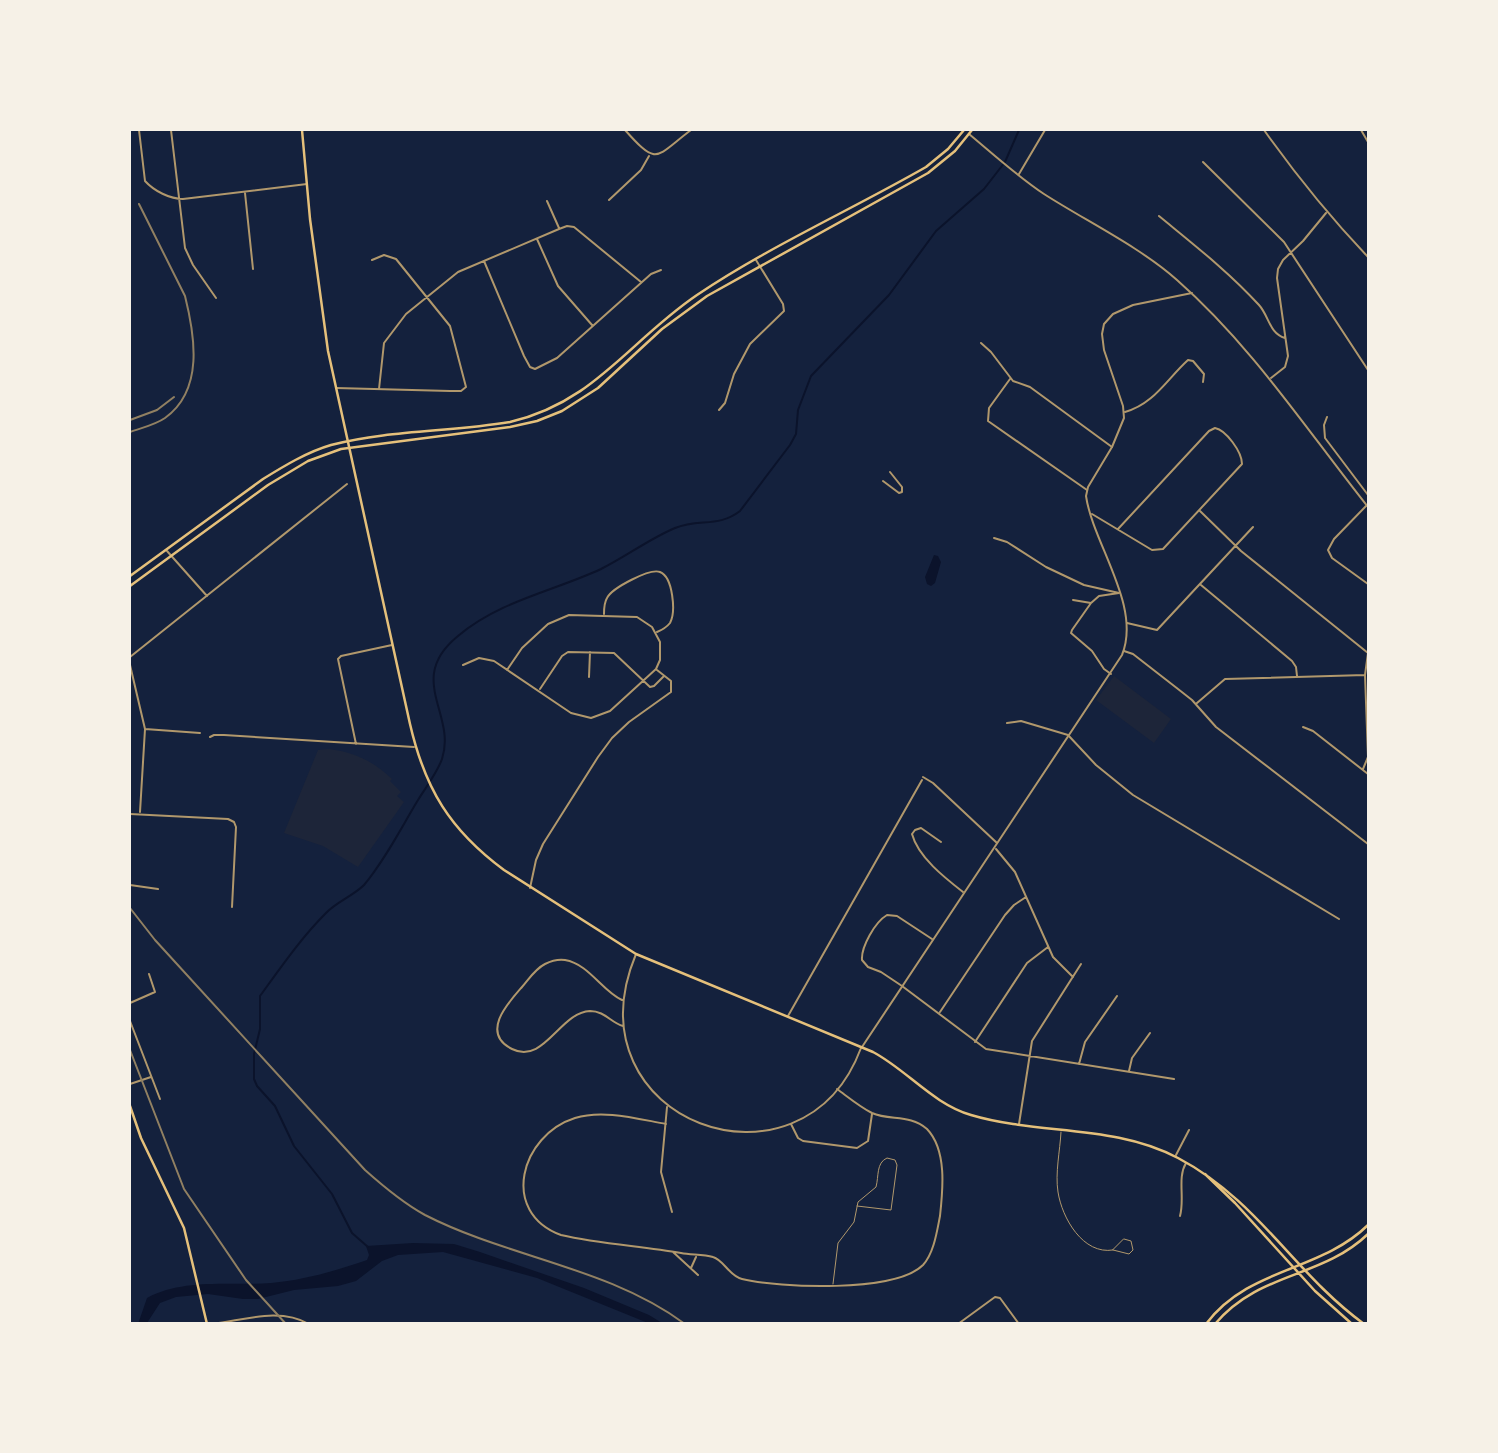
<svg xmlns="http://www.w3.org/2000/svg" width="1498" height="1453" font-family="'PT Sans',sans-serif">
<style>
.green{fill:#1d2539}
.water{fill:#0b132b}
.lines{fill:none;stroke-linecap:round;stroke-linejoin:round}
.stream{stroke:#0b132b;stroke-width:2}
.service{stroke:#b1986c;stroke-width:1}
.minor{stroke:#b1986c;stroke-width:2}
.tertiary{stroke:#b1986c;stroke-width:2}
.secondary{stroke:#e5c07b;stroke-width:2.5}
.primary{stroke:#e5c07b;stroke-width:2.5}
.rail{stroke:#918062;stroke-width:2}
</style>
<rect width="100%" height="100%" fill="#14213d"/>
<path class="green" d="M1114,676L1171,719L1154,743L1096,700Z
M329,749C354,752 373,761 392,779L390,781L401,792L397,796L404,802L358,867L323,846L284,833L318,750Z"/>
<path class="water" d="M934,555L938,556L941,562L935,583L931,586L927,584L925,577Z
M413,1243L454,1244L480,1252L584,1288L649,1315L662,1323H648L537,1278L443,1252L398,1255L382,1261L356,1281L338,1286L294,1290L258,1299H243L208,1294L176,1297L160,1303L147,1323L138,1324L147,1298C184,1278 230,1286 271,1283C304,1280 335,1271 367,1260L369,1255L366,1246Z"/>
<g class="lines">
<path class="stream" d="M368,1247L352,1233L332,1194L294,1146L275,1106L257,1086L254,1079V1054L260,1029V996C281,967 301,938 326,913C336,902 353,896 364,885C385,860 401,828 418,800C426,787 437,773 442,759C457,714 405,679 458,636C499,601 554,591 601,569C627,556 649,539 675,528C699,518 718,528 740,511L790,445L796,434L798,410L811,376L889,295L936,231L984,189L1005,162L1019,130"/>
<path class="service" d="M1061,1132C1060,1151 1055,1173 1058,1192C1062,1218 1083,1255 1113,1250
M1124,1239L1131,1241L1133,1250L1129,1254L1113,1250Z
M833,1284L838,1243L854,1222L858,1202L876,1187C879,1176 876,1163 887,1158L895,1160L897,1165L891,1210L857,1206"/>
<path class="minor" d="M139,130L145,181C154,191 170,199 183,199L307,184
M171,130L185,248L193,265L216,298
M625,130C658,167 655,157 691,130
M1264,130C1296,175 1330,217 1368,257
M1361,130L1368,142
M1203,162L1284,242L1368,370
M1019,174L1045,130
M245,193L253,269
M609,200L641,170L649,156
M547,201L559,228
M1159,216C1193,244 1229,272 1259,305C1269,316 1269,333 1285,338
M537,239L558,286L592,325
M484,261L524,356L530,367L535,369L557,358L651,274L661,270
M981,343L991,352L1013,381L1030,387L1112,447
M1271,378L1285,367L1288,356L1277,278L1278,269L1283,260L1303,241L1326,213
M1010,379L989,408L988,421L1087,490
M336,388L450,391H461L466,387L450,326L396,259L384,255L372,260
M379,389L384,343L406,314L458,272L559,229L567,226L574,227L641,282
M719,410L725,403L734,374L750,344L784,311L783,304L756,260
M1125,412C1154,404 1167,379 1188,360L1193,361L1204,374L1203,382
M1327,417L1324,425L1325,438L1368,495
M883,481L899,493L902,492V487L890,472
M1367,505L1334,539L1328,550L1332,558L1368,584
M1200,511L1241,551L1368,653
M1092,514L1152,550L1163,549L1242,464C1242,452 1226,430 1215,428L1209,431L1118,529
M994,538L1007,542L1046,567L1084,585L1119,593
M167,551L207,596
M1201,585L1292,661L1296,667L1297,676
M1073,600L1091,603L1099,596L1119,593
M1091,603L1072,630L1071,633L1092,651L1104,669L1111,674
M604,614C604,609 604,603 607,598C612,588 650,568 660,572C673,577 676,612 670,623C666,628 662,630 657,632
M1127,623L1157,630L1253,527
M1124,651L1133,654L1178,689L1192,700L1216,727L1368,844
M130,657L347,484
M130,665L145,729L140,812
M463,665L479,658L494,661L571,713L591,718L610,711L656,669L660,660V642L652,627L637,617L569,615L548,624L522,648L507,670
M589,677L590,652
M540,689L562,656L568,652L614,653L650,687L654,686L664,676
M1197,703L1225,679L1365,675
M1007,723L1021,721L1068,735L1096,765L1133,795L1339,919
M1303,727L1313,731L1368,774
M145,729L200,733
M210,737L214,735H224L414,747
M356,744L338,659L341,656L392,645
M1363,769L1368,757L1365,675L1368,653
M923,777L933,783L997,843
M130,814L228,819L234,822L236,827L232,907
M941,842L921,828L915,830L912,834C918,857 945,878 963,892
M996,849L1015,872L1053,957L1073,977
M130,885L158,889
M530,888L536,860L543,844L598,757L612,738L629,722L671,692V681L657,670
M932,939L897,916L887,915C875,922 861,947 862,960L868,967L881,972L902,986L986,1049L1174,1079
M636,954C566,1122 802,1206 861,1048
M622,1000C602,991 589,964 565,960C558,959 551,961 545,964C535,969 529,979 522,987C508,1003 480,1033 512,1049C544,1065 560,1012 590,1011C605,1011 611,1023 623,1026
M130,1003L155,992L149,974
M940,1012L1005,915L1014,905L1026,897
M788,1016L922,780
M130,1021L160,1099
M975,1042L1027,963L1048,947
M1079,1064L1085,1042L1117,996
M1129,1071L1132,1058L1150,1033
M130,1084L151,1077
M667,1107L661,1172L672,1212
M666,1124C638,1119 603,1109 575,1118C521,1135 499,1212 561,1235C600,1244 641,1246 681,1253C691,1255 703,1254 713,1257C724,1260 729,1276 742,1279C779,1288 895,1293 923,1265C934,1253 937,1231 940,1216C943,1189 947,1150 927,1129C910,1114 890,1121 872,1113C860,1107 848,1097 837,1089
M791,1124L798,1138L803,1141L857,1148L868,1141L872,1114
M1019,1124L1032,1041L1081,964
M1176,1155L1189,1130
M1180,1216C1185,1198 1177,1178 1186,1163
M673,1252L698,1275
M691,1268L696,1257
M213,1324C245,1320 279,1307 309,1324
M958,1324L995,1297L1000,1298L1019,1324"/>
<path class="tertiary" d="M969,134C993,154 1017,176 1044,194C1086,221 1140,247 1177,280C1252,346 1306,429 1368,507
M862,1047L1122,655C1142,606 1093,544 1086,496L1088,487L1112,447L1124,418L1123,406L1104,350L1102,334L1104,324L1113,314L1133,305L1192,293"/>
<path class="secondary" d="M302,130L310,219L328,351L410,724C425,789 450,830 504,870L636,954L873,1052C907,1070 933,1104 971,1115C1038,1135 1115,1124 1178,1158C1258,1200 1294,1273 1364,1324
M1205,1174L1235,1203L1315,1291L1352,1324
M1206,1324C1249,1267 1320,1272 1368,1225
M1215,1324C1260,1271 1321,1279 1368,1234"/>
<path class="primary" d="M130,576L263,479C284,466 307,452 331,445C389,430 451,432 510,422C595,402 629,341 697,295C770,246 851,210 926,167L948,149L964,130
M130,586L268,485L308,461L341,449L510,427L537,421L562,411L598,388L662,329L707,296L928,173L955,151L972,130
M130,1106L141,1138L184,1228L207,1324"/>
<path class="rail" d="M130,420L157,410L174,397
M130,432C141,428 155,425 165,418C204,390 195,336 185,296L139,204
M130,908L155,940L365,1170C384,1187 403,1203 425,1215C509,1258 608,1267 685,1324
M130,1050L184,1189L246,1280L286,1324"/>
</g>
<rect width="1498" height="1453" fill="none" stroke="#f6f1e7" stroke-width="262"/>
</svg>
